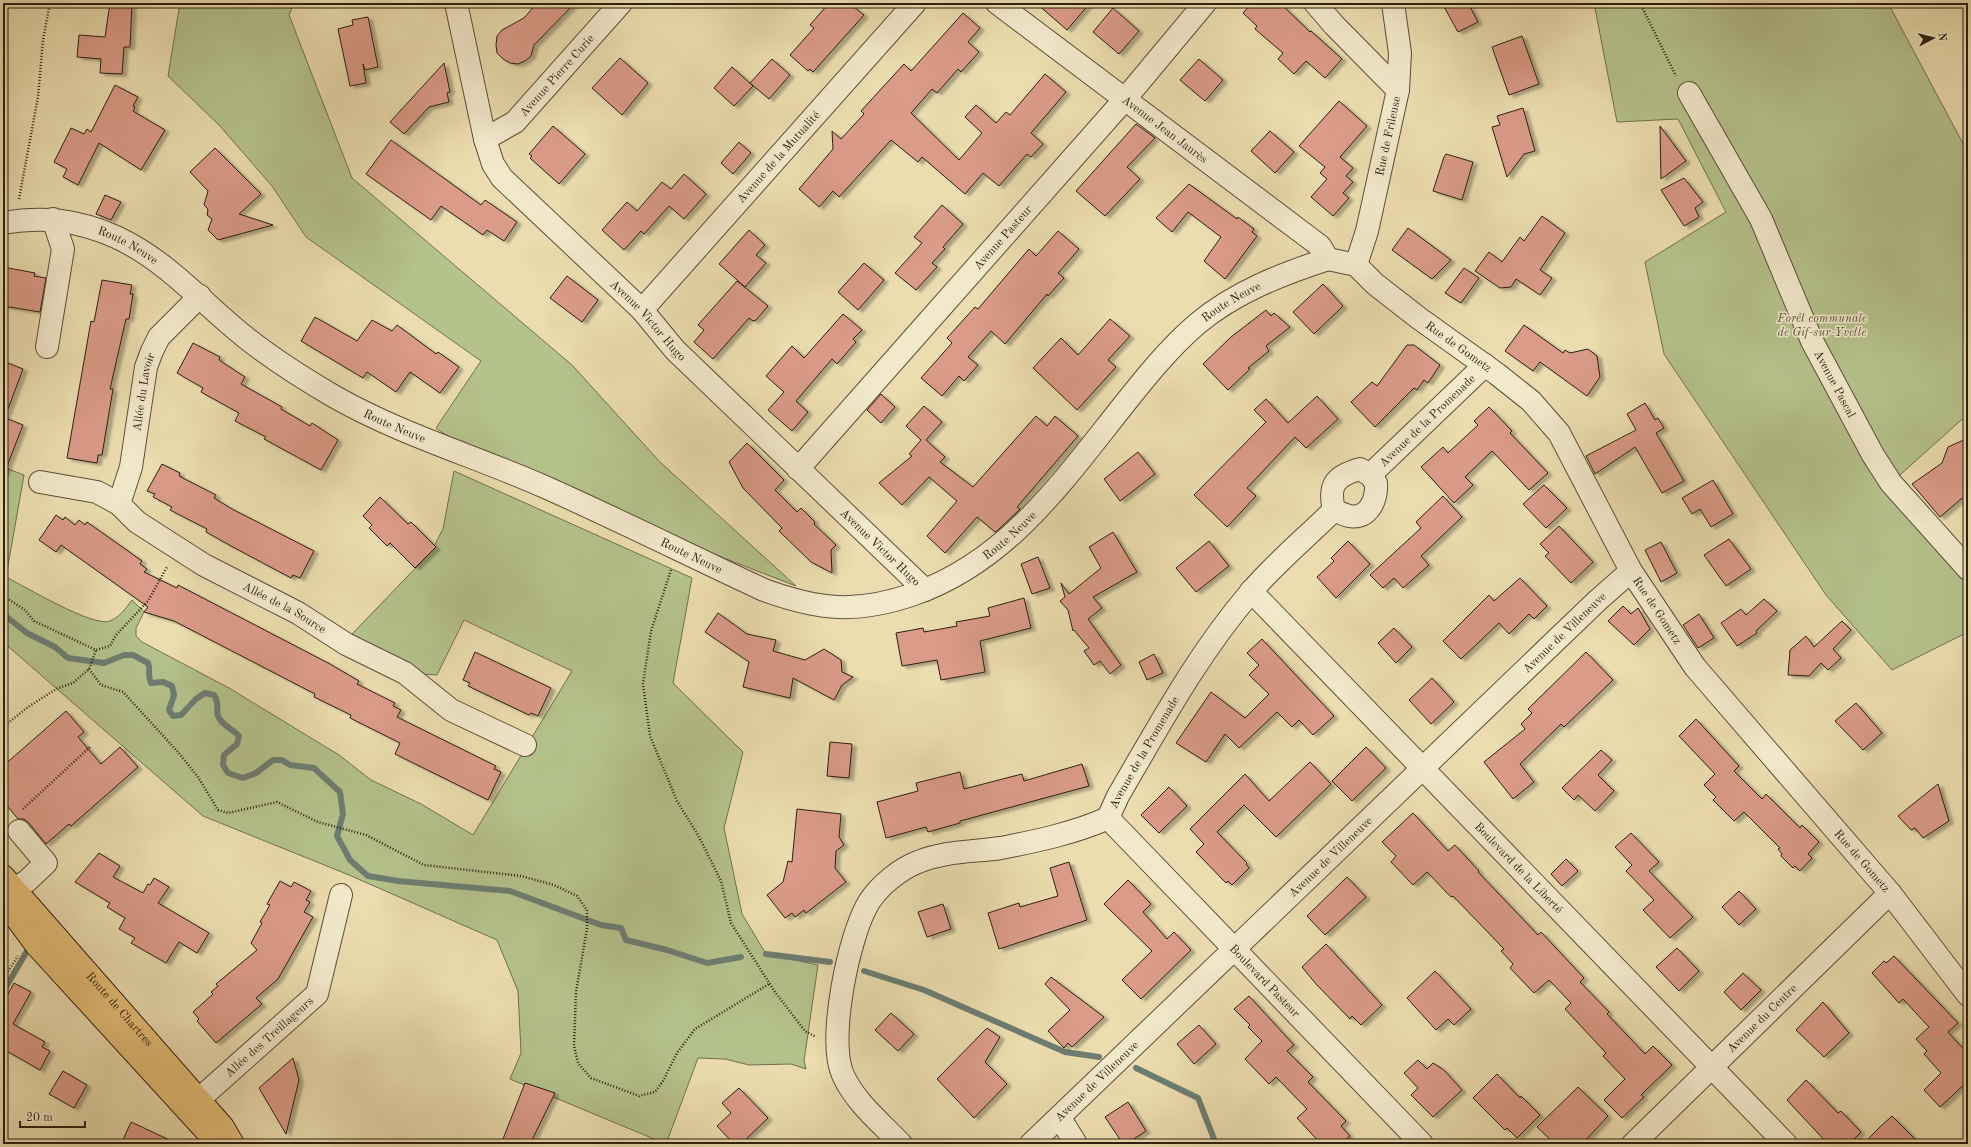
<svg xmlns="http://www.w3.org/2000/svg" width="1971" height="1147" font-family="'Old Standard TT',serif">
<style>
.green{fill:#b5c28c;stroke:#70704e}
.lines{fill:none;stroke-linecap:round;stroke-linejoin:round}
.stream{stroke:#6d7d71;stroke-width:6}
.building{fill:#da9b88;stroke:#2c1f11;filter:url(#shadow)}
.minor-casing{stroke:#5c4e38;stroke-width:24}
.major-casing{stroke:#2c1f11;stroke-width:24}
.path{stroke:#2c1f11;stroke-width:2.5;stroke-dasharray:1 2;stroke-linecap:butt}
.minor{stroke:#f2e9cb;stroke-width:22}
.major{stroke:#e6be78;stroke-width:22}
.labels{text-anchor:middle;stroke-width:3;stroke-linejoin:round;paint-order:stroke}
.street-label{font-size:12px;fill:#2c1f11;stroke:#f2e9cb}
.park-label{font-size:12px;font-style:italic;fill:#555036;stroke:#f2e9cb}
</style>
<defs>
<filter id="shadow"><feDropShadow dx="4.5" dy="2.5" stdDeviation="1" flood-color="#0004"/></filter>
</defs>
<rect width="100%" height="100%" fill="#ebddaf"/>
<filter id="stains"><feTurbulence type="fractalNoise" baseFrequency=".005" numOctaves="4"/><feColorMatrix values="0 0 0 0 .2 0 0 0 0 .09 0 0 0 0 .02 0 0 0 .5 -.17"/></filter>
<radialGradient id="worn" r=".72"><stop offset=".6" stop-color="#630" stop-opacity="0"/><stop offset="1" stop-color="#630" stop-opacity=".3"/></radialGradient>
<path class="green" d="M180,3H294L289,15L352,178L572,365L660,462L796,586L662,534L464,448L436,428L481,361L306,237L272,186L219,125L168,76Z
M1594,3H1888L1968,153V414L1891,483L1968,569V632L1892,670L1826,595L1664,354L1645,262L1726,212L1678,119L1617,122Z
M3,467L24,475L6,577C24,586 94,628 110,621C120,617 126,608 132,600L144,612L136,628V636L142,642L229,688L339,755L371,780L421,804L473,835L572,671L464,620L437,675L405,673L351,635L431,552L443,529L454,471L692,578L673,683L743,752L724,828L742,914L766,954L818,965L804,1061L806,1069L791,1064L749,1065L725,1059L698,1058L666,1144L510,1079L521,1053L518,991L497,940L349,875L203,816L3,642Z"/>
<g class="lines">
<path class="stream" d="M3,614L27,633L55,647L68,658L104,663L124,655H133L148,663C151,670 147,676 151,683L163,682L172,686L174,695L169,710L173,716L181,715L196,699L205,693L214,695C221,707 215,707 218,716C221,725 233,729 239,736L237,744L224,755L223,765L228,773L243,778L256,773L273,760H282L290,765L314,768L340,792L343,814L337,836L350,860L368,876L398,881L510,891L601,925L621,928L626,940L667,950L707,963L741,957
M766,954L830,962
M864,971L924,990L1065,1052L1099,1057
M3,992L27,951
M1136,1068L1198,1098L1216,1144"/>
</g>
<path class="building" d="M110,3H132L130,47H124L122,74L100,73L101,59L77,57L79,35L105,37Z
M537,3H575L534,45L531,56L525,61L518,64L510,63L503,59L497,53L496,45L497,36L502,30L524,18Z
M829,3H849L864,15L813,72L810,69L808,71L790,55L814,28L810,25Z
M1036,3H1090L1067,30Z
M1252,3H1280L1310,32L1311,31L1342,59L1325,78L1306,61L1294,74L1278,59L1283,53L1255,29L1257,26L1243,13Z
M1442,3H1468L1478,22L1458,32Z
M1113,8L1139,31L1119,54L1093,32Z
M963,13L980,28L968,42L979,52L961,72L958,69L937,93L932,89L911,113L959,160L982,133L965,117L976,105L996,123L1006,112L1010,115L1045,74L1066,92L1031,133L1043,144L1031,157L1027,154L999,186L983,173L965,194L922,157L918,162L891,140L839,197L833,191L819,207L799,189L833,149L832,131L841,139L864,114L861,111L882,88L904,64L911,71Z
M368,17L378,67L365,70L363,64L366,83L350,86L338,29L353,25L352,20Z
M1522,36L1539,84L1509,95L1492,47Z
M620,58L648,83L622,115L592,88Z
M772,59L790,75L769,99L750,83Z
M1199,59L1223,80L1205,101L1180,80Z
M444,63L450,92L447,93L449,102L429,107L404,134L390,122Z
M732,67L753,86L734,106L714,88Z
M115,85L138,97L133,106L135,107L133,111L165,130L141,170L99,143L78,185L63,177L67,169L54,162L71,128L84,134L87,129L91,132Z
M1339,101L1367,126L1340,157L1353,168L1346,176L1353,182L1343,193L1349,198L1333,216L1311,197L1327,179L1320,173L1325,167L1299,146Z
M1523,108L1535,151L1524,154L1507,177L1492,127L1500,125L1497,116Z
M1136,124L1155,138L1127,167L1140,179L1105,216L1076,191Z
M553,126L585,154L559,184L530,158L532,156L529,154Z
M1660,126L1686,161L1661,179Z
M1270,131L1294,152L1275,173L1251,151Z
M391,140L481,205L485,200L517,222L504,241L487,230L483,235L441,206L431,220L366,174Z
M739,142L751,153L733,174L721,163Z
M215,148L261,194L239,214L273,225L218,240L208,230L212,219L207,215L208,209L204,205L208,191L190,172Z
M1446,154L1473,162L1462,200L1433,191L1444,157Z
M684,174L706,194L684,219L669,206L644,234L641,231L624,250L602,230L627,202L637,211L662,182L671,189Z
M1684,178L1703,202L1695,208L1699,217L1684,226L1661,190Z
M1189,184L1237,219L1238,217L1254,229L1252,232L1257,236L1225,279L1204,261L1221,237L1188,212L1172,232L1156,218Z
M105,195L121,202L111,220L96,214Z
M942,205L963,224L943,247L945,249L932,263L937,267L916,290L895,273L922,243L914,237Z
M1542,216L1565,233L1540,270L1552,278L1540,295L1516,279L1511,287L1500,288L1475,271L1489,252L1502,262L1520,237L1524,241Z
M1408,228L1451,260L1432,279L1392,250Z
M749,230L765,245L756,255L766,263L745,287L719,264Z
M1058,231L1079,249L1058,273L1064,278L1048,296L1047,294L1005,344L991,331L968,357L978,365L964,381L959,376L942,396L921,378L952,343L947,338L975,307L978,309L1029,249L1036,256Z
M864,263L884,280L858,310L838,292Z
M3,267L35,273L34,276L46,278L40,312L3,306Z
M1464,268L1479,278L1461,303L1445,293Z
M567,276L598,300L582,322L550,298Z
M102,280L132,285L130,294H133L129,319H126L110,389H113L102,455H98L97,463L67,458L91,321L94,322Z
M737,281L768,306L756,320L753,321L749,318L713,359L694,342L704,330L698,325Z
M1323,284L1343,306L1314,334L1293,312Z
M1266,310L1271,316L1274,313L1290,327L1266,346L1269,351L1248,368L1250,369L1228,390L1203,364L1231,337Z
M843,314L862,330L853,339L856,342L837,364L832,359L796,401L808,412L792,431L768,410L784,392L766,376L792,346L804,358Z
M315,317L357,341L372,320L392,331L397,325L436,354L438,352L459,367L440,393L410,372L396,392L367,372L363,378L301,341Z
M1110,319L1130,336L1108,360L1116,367L1077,410L1033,368L1061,338L1078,355Z
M1524,325L1563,353L1565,350L1570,353L1588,349L1597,356L1600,377L1587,396L1540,362L1533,371L1505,351Z
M193,343L220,357L219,360L245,377L241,384L282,407L281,409L310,426L312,423L338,440L321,470L264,439L266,437L235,421L239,413L201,392L203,388L177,373Z
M1407,345H1414L1440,365L1428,383L1424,380L1417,390L1414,388L1375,427L1351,402L1372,382L1377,386Z
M3,361L23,369L5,417L3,416Z
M881,394L895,407L881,423L867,410Z
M1317,396L1338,419L1306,448L1295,437L1247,488L1256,496L1227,527L1194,495L1266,422L1254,410L1266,399L1288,423Z
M1645,403L1655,420L1658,418L1664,428L1656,433L1684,481L1662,493L1635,447L1595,474L1586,456L1636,430L1627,414Z
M924,406L942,422L926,440L945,457L940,462L973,487L1036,416L1047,426L1055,416L1078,436L1017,507L1020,509L997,531L995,532L977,517L945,553L927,536L957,501L929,477L902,505L879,483L912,456L909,454L921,440L906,426Z
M1489,407L1512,431L1510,433L1548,473L1529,490L1492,451L1465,477L1473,485L1454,503L1421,467L1443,447L1448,453L1478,425L1474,421Z
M3,417L23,425L4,474L3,473Z
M1968,438V493L1940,517L1912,484L1942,463L1948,447Z
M747,443L784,480L775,490L797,512L801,508L815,522L814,524L836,545L831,550L832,573L811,562L779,531L782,528L743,488L729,462Z
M1138,452L1155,474L1120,501L1104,479Z
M162,464L180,473L179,476L216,495L214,498L232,509L314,551L300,578L293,575L291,578L231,546L206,532L207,529L170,510L172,507L153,497L155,494L147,491Z
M1713,480L1733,514L1711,527L1700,509L1692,514L1682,498Z
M1544,485L1567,508L1546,528L1523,504Z
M1443,496L1462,517L1421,556L1429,565L1403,588L1394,578L1383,588L1370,575L1421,528L1416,522Z
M380,497L408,524L411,522L436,547L415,568L390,543L387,546L369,528L372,525L363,516Z
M56,515L63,520L65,517L75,525L79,520L85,525L87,522L142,561L140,564L147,569L144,572L177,588L178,585L330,664L359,681L357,684L395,703L393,706L401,710L397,717L496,766L494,769L501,772L488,800L395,754L400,743L350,718L351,715L314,697L315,694L174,621L144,612L148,607L61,545L56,552L39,540Z
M1559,526L1593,562L1571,583L1545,556L1549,553L1540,544Z
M1113,532L1137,572L1093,597L1102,608L1088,619L1121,665L1110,674L1100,661L1094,665L1084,651L1089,648L1074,630L1073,631L1068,610L1060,601L1065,597L1061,583L1069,594L1101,568L1089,547Z
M1729,539L1751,569L1726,586L1704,555Z
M1209,541L1229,566L1196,592L1176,568Z
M1348,541L1370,564L1336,598L1317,577L1334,561L1331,558Z
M1661,542L1677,573L1661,582L1645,550Z
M1038,557L1050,588L1032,594L1021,564Z
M1520,578L1547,606L1534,619L1529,614L1509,634L1499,623L1461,659L1443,641L1489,595L1494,601Z
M1024,598L1031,628L980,641L985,672L941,680L937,660L902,666L896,633L923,628L924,632L957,626L956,622L990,616L988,608Z
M1764,599L1777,611L1756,631L1757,633L1737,646L1721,623L1741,609L1746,615Z
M1623,606L1631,614L1638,608L1650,629L1634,645L1608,621Z
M718,613L747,634L776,640L773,651L805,660L824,649L841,660L842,672L853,677L842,685L834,700L793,678L790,698L743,687L749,662L705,632Z
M1699,614L1714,638L1698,648L1683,625Z
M1842,621L1851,630L1833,649L1841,658L1828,670L1821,663L1809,676L1788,675L1790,650L1806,636L1814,647Z
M1394,628L1412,647L1396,663L1378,643Z
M1262,639L1334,716L1313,735L1299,720L1292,727L1277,712L1239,748L1225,734L1206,762L1176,743L1211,692L1245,718L1269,694L1249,675L1259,665L1247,653Z
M475,652L551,688L538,716L531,713L529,715L468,686L470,683L463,680Z
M1586,652L1613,680L1564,727L1561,724L1520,764L1534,782L1513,799L1484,762L1525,729L1521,724L1532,713L1528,709Z
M1154,654L1163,673L1147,680L1139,662Z
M1432,678L1454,702L1431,724L1409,700Z
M1856,703L1882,733L1863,750L1835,721Z
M66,711L84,732L78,737L101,764L120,747L138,767L71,826L69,824L46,844L29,823L24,819H18L3,801V766Z
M1696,719L1739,766L1734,771L1762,799L1766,794L1800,828L1802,825L1819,842L1808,854L1812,858L1800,871L1795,866L1793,868L1781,856L1782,854L1778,849L1780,848L1744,812L1734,821L1713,800L1716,797L1704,785L1715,774L1679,736Z
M830,742L852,744L849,778L827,776Z
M1366,747L1386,768L1352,801L1332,781Z
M1601,750L1612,760L1598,775L1614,791L1595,811L1578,795L1574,800L1562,788Z
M1310,762L1331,784L1276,837L1244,805L1217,832L1247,863L1246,864L1249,868L1232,885L1228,881L1226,883L1196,852L1204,844L1190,829L1245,774L1269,801Z
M1082,764L1089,786L960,821V823L928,832L926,827L886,838L877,802L918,791L916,783L960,772L964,789L1022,774L1024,781Z
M1938,784L1949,821L1923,838L1915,828L1911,830L1898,816Z
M1169,787L1187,806L1159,833L1141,815Z
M797,809L841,814L839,837L844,845L836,851L835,868L846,882L806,913L804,910L795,917L792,913L785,918L767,895L783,882L788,861L792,862Z
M1413,813L1448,851L1455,845L1479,871L1478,872L1538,935L1541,932L1584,978L1580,982L1609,1012L1607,1014L1645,1054L1653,1046L1672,1065L1641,1095L1644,1097L1622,1118L1604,1100L1625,1079L1603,1056L1606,1053L1565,1009L1571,1003L1549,980L1534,993L1510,968L1513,964L1501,951L1504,949L1453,896L1451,897L1427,872L1413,885L1391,862L1396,856L1382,842Z
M1631,833L1659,862L1649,871L1693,917L1670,938L1643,910L1654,900L1626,871L1632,865L1615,847Z
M99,853L120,866L113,877L143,893L148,884L150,885L154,878L169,887L158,903L209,933L197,953L179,942L166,963L131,943L135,938L119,929L125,918L107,907L110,903L75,882Z
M1566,859L1578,871L1562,886L1551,874Z
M1069,862L1087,920L999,949L988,913L1019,903L1020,907L1058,896L1050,868Z
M1347,877L1366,897L1325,935L1307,916Z
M1128,880L1151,904L1143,912L1167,939L1174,932L1191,950L1141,999L1122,980L1152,951L1104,904Z
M280,881L291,887L294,882L311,891L306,900L310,902L304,912L313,917L278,979L256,998L262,1004L216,1043L197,1021L199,1019L193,1012L213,994L211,992L218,986L216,984L257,950L251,943L262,923L260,922L270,905L267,904Z
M1739,891L1756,909L1739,925L1722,907Z
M943,904L951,929L927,937L918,912Z
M1326,944L1382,1005L1361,1025L1352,1016L1350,1019L1316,984L1302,967Z
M1677,948L1699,971L1679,991L1656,967Z
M1894,956L1958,1023L1948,1032L1968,1054V1081L1940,1107L1924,1090L1941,1073L1924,1054L1927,1051L1916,1039L1929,1027L1903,999L1899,1003L1872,973L1884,961L1886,963Z
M1435,971L1471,1009L1454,1025L1448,1019L1436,1030L1407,998Z
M1743,973L1761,990L1741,1010L1724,992Z
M1051,977L1104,1017L1072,1047L1068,1043L1064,1048L1048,1031L1070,1010L1045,984Z
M14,983L31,992L13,1024L45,1042L42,1047L50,1051L40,1070L3,1049V1003Z
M1249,996L1294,1045L1287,1051L1313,1077L1308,1082L1346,1121L1341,1126L1350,1136L1341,1144H1321L1297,1118L1307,1109L1276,1077L1269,1084L1245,1059L1262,1041L1248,1027L1250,1025L1234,1009Z
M1823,1002L1849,1033L1824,1057L1796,1030Z
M891,1013L914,1034L898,1051L875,1030Z
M1199,1025L1216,1044L1194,1064L1177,1044Z
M987,1028L1000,1037L985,1062L1007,1084L974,1118L937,1079Z
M293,1058L299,1080L286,1134L259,1088Z
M1418,1060L1427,1069L1433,1063L1444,1070L1462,1090L1433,1117L1411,1095L1418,1088L1404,1073Z
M63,1071L87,1085L74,1108L49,1094Z
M1497,1074L1520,1098L1521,1096L1540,1115L1517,1138L1507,1128L1505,1130L1473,1098Z
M1806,1080L1838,1113L1841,1111L1861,1132L1849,1144H1828L1787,1100Z
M525,1083L555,1093L530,1144H501Z
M1578,1087L1608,1116L1582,1144H1555L1537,1127Z
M739,1088L768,1118L741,1144H734L717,1126L731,1113L722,1103Z
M1128,1102L1146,1131L1126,1144H1123L1105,1117Z
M1892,1116L1920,1144H1863L1880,1127Z
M131,1122L178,1144H121Z"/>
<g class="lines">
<g class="minor-casing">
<g id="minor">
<path id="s1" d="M456,3L485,139L493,164L502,178L642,310L675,350L925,590"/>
<path id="s2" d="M997,3L1320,246L1328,259"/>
<path d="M1315,3L1334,25L1398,90"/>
<path id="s3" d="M1689,93L1761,219L1812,341L1873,455L1891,483L1968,569"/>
<path id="s4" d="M485,139L515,122L621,3"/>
<path id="s5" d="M3,223C45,216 78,220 116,237C168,261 202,303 245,337C274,360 304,379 335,397C402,435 475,456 545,487C619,520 691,556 764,590C819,610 857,614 914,594C1007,562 1063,481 1122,407C1145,378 1169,348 1197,324C1235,292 1282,274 1328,259"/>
<path id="s6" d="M1328,259L1356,265L1375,284L1420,319L1497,374L1531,401L1559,433L1631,571L1695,667L1890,893L1968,995"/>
<path id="s7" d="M1356,265L1367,231L1398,90L1400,53L1393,3"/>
<path id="s8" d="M642,310L915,3"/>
<path d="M47,347L63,249L53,219"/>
<path id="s9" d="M798,469L1125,99L1205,3"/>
<path d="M1360,469L1370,475L1376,483C1377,499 1369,520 1349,516C1344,515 1339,512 1334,510C1328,485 1335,476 1360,469Z"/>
<path id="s10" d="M1370,475L1485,365"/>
<path id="s11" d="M40,482L97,492L119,504L137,522L204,565L298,613L346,644L405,673L451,710L525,745"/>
<path id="s12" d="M119,504L131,467L146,367L152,351L159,337L200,296"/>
<path id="s13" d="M1251,591L1786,1144"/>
<path id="s14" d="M1108,818L1422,1144"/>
<path d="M3,896L27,881L46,863L19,831"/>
<path id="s15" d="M187,1110L317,994L341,895"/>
<path d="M1060,1118L1076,1144"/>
<path id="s16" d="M901,1144C881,1123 855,1102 843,1075C827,1040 849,934 869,902C880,885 900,869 918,862C944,851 973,852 1001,848C1037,841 1075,833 1108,818L1118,796C1159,726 1197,655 1250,593C1274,564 1307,537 1334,510"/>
<path id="s17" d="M1031,1144L1598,600L1631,571"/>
<path id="s18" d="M1633,1144L1890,893"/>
</g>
</g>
<g class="major-casing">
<g id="major">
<path id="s19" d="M3,876L223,1127L233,1144"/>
<path d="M3,900L36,945L218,1144"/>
</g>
</g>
<path class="path" d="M1640,3L1676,76
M19,199L38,97L43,40L50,3
M671,570L651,631L643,684L650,736L677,801L698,835L721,881L731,923L775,992L805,1031L816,1037
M3,593L8,599L25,610L34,621L96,650L110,646L116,635L148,601L167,567
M89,669L101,685L123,692L178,752L198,777L218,810L228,813L277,802L318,822L366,835L424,865L521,876L554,885L577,896L587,910V929L576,992L574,1046L578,1063L591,1078L639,1096L655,1092L663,1081L677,1053L695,1029L769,984
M3,727L28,707L56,689L73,683L89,669L96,650
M23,809L91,746
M3,979L18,956"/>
<use href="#minor" class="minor"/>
<use href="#major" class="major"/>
</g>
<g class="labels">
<g class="street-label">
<text dy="4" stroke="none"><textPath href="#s4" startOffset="97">Avenue Pierre Curie</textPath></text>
<text dy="4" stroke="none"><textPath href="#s2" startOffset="210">Avenue Jean Jaurès</textPath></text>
<text dy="4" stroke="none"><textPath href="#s7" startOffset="133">Rue de Frileuse</textPath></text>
<text dy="4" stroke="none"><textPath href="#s8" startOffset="205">Avenue de la Mutualité</textPath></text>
<text dy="4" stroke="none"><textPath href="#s9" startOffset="309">Avenue Pasteur</textPath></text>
<text dy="4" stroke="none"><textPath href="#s5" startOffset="130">Route Neuve</textPath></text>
<text dy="4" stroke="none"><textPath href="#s5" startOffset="1449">Route Neuve</textPath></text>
<text dy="4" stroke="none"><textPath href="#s1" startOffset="386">Avenue Victor Hugo</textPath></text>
<text dy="4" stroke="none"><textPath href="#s6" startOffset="160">Rue de Gometz</textPath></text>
<text dy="4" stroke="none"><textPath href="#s3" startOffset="326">Avenue Pascal</textPath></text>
<text dy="4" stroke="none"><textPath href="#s12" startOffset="115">Allée du Lavoir</textPath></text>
<text dy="4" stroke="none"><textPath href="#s10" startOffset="79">Avenue de la Promenade</textPath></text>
<text dy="4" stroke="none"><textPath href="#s5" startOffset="454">Route Neuve</textPath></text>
<text dy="4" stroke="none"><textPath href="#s5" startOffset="1125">Route Neuve</textPath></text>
<text dy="4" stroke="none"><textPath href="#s1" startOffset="711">Avenue Victor Hugo</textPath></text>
<text dy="4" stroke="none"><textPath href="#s5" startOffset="778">Route Neuve</textPath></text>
<text dy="4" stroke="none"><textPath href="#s11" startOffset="279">Allée de la Source</textPath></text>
<text dy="4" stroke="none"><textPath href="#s6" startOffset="496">Rue de Gometz</textPath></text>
<text dy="4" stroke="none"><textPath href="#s17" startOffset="739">Avenue de Villeneuve</textPath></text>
<text dy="4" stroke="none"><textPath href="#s16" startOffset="604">Avenue de la Promenade</textPath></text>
<text dy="4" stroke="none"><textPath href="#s17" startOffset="415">Avenue de Villeneuve</textPath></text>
<text dy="4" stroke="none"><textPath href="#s6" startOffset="820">Rue de Gometz</textPath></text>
<text dy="4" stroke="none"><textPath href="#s13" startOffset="385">Boulevard de la Liberté</textPath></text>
<text dy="4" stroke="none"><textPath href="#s14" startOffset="226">Boulevard Pasteur</textPath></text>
<text dy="4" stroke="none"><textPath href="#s19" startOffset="177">Route de Chartres</textPath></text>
<text dy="4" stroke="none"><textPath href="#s18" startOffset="180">Avenue du Centre</textPath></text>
<text dy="4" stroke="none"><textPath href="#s15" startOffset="110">Allée des Treillageurs</textPath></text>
<text dy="4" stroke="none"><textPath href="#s17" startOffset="91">Avenue de Villeneuve</textPath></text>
</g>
<g class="park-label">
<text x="1822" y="322">Forêt communale<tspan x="1822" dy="14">de Gif-sur-Yvette</tspan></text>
</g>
</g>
<rect width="1971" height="1147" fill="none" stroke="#ebddaf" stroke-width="16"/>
<rect x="4" y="4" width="1963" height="1139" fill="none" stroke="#2c1f11" stroke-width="2"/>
<rect x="8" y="8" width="1955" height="1131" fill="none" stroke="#2c1f11"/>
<g transform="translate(1933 38) rotate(83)" stroke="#f2e9cb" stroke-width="3" paint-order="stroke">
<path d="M0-3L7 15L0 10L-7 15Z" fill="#2c1f11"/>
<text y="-6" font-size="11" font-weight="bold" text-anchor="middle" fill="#2c1f11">N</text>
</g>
<path d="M20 1121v6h65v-6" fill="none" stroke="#2c1f11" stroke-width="2"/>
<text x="26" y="1121" font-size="12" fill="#2c1f11" stroke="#f2e9cb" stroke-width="3" paint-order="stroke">20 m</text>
<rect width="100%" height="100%" filter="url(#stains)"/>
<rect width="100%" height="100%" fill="url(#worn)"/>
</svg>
